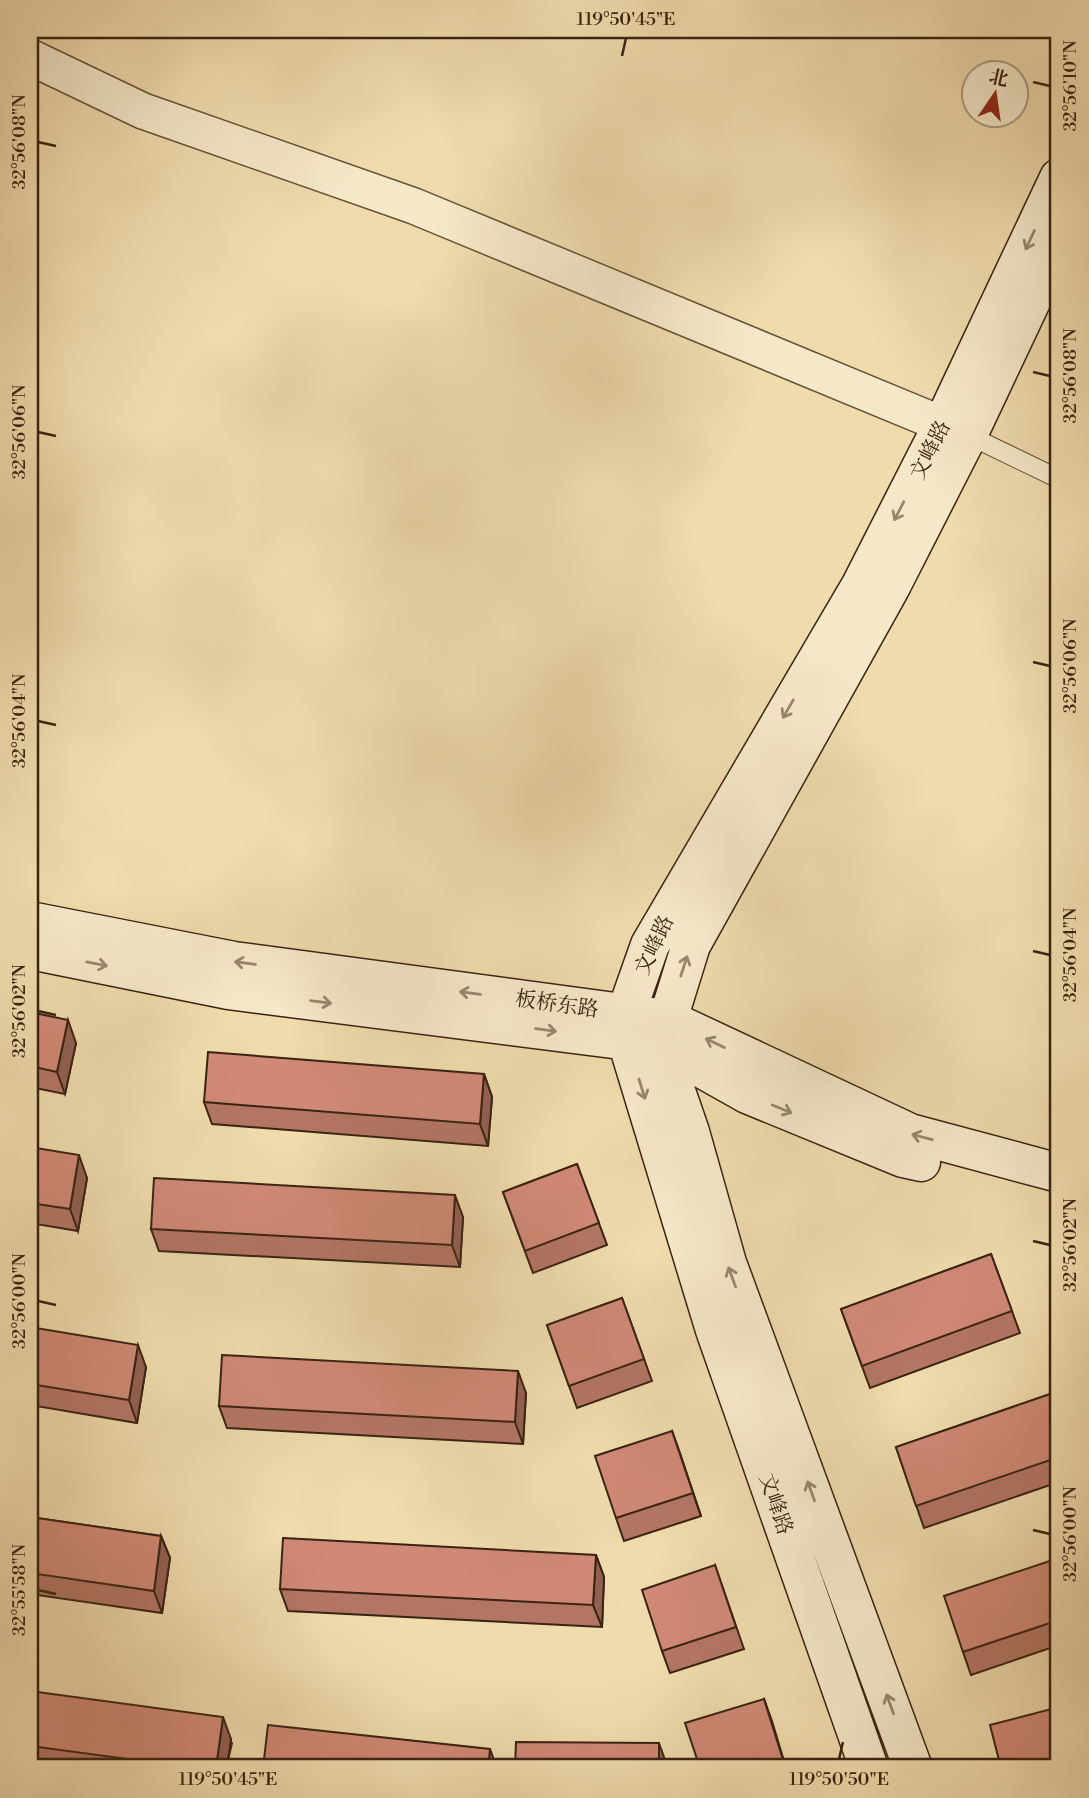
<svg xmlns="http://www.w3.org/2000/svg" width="1089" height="1798" font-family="'Libre Bodoni','Noto Serif SC',serif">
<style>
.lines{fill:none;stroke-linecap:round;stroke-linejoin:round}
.lane-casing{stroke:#675138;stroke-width:20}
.street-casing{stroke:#675138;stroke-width:38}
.secondary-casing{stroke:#3a2312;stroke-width:41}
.lane{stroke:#f5e8c9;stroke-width:18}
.street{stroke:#f5e8c9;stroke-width:35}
.secondary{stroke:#f5e8c9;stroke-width:38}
.wall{fill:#b37665;stroke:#3a2312;stroke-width:2}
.shaded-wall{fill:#926053;stroke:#3a2312;stroke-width:2}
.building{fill:#d08976;stroke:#3a2312;stroke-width:2}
.oneway{stroke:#98866e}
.ticks{fill:none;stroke:#3a2312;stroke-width:2.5}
.labels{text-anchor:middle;stroke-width:5;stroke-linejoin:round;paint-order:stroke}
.street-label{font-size:21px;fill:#3a2312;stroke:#f5e8c9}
.neatline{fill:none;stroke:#3a2312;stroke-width:2.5}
.ticks-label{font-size:18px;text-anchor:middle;fill:#3a2312}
</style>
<rect width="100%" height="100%" fill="#efdbac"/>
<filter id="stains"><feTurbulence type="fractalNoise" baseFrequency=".00286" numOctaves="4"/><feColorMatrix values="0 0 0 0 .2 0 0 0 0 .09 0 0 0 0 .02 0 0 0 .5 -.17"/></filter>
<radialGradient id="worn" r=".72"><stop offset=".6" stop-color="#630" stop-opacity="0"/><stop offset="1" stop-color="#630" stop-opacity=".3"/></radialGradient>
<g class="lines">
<g class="lane-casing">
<path id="lane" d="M968,435L1059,479"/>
</g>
<g class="street-casing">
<path id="street" d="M30,57L143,111L414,206L968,435"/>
</g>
<g class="secondary-casing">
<path id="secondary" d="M30,921L234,961L667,1019L910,1133L1059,1173
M30,950L228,990L660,1045L747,1094L903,1158L921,1162
M869,1768L715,1330L627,1041L626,1013L650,945L861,585L943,424L1059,178
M913,1768L727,1263L690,1132L660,1045L691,945L890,588L968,435L1059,242"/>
</g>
<use href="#lane" class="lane"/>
<use href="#street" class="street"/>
<use href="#secondary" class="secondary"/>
</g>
<path class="wall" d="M30,1012L76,1043L65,1094L30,1087Z
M484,1074L492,1097L488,1146L212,1124L204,1102Z
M30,1147L87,1178L78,1231L30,1223Z
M577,1164L607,1245L533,1273L503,1192Z
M463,1217L460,1267L159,1251L151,1229Z
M991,1254L1020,1333L870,1388L841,1309Z
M622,1298L652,1381L577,1408L547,1325Z
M30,1327L146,1367L137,1423L30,1405Z
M1059,1391V1482L924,1528L896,1447Z
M526,1393L523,1444L227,1428L219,1406Z
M672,1431L701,1516L624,1541L616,1518Z
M30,1517L161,1536L170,1558L162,1613L30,1594Z
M596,1555L604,1577L602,1627L288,1611L280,1589Z
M1059,1558V1645L971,1675L963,1652Z
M715,1565L744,1649L670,1673L662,1651Z
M30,1691L231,1739L227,1768H30Z
M764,1699L786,1768H700Z
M1059,1707V1768H1001Z"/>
<path class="shaded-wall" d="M68,1020L76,1043L65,1094L57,1072Z
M484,1074L492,1097L488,1146L480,1124Z
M79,1155L87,1178L78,1231L70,1209Z
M455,1195L463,1217L460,1267L452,1245Z
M138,1345L146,1367L137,1423L129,1400Z
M518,1371L526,1393L523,1444L515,1422Z
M672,1431L680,1453L701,1516L693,1493Z
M161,1536L170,1558L162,1613L154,1591Z
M596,1555L604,1577L602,1627L593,1605Z
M764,1699L772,1721L786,1768Z
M223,1717L231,1739L227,1768H216Z
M659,1743L667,1766V1768H659Z
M490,1749L497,1768H488Z"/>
<path class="building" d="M30,1012L68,1020L57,1072L30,1066Z
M208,1052L484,1074L480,1124L204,1102Z
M30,1147L79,1155L70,1209L30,1203Z
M577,1164L599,1223L525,1251L503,1192Z
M154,1178L455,1195L452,1245L151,1229Z
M991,1254L1012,1311L862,1366L841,1309Z
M622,1298L644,1359L569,1386L547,1325Z
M30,1327L138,1345L129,1400L30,1384Z
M222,1355L518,1371L515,1422L219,1406Z
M1059,1391V1457L916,1506L896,1447Z
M672,1431L693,1493L616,1518L595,1456Z
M30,1517L161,1536L154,1591L30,1573Z
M283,1538L596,1555L593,1605L280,1589Z
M1059,1558V1620L963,1652L944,1596Z
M715,1565L736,1627L662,1651L642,1590Z
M30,1691L223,1717L216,1768H194L30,1746Z
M764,1699L784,1763L767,1768H700L685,1723Z
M1059,1707V1764L1042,1768H1001L990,1725Z
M268,1725L490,1749L488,1768H263Z
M516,1742L659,1743V1768H515Z"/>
<defs><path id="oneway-shaft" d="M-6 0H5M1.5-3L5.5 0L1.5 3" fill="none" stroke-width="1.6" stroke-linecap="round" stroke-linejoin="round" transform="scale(1.75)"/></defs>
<g class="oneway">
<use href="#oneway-shaft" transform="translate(1030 240) rotate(115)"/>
<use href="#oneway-shaft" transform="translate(899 511) rotate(117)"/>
<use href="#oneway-shaft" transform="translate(788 709) rotate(120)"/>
<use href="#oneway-shaft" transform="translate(245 963) rotate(-172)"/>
<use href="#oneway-shaft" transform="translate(97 964) rotate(11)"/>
<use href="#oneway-shaft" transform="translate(684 966) rotate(-72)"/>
<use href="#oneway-shaft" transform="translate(470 993) rotate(-172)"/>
<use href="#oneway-shaft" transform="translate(321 1002) rotate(7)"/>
<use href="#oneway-shaft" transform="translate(546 1030) rotate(7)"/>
<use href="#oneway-shaft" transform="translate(715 1043) rotate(-154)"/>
<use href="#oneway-shaft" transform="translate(642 1089) rotate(73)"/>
<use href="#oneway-shaft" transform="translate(782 1109) rotate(22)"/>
<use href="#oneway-shaft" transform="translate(922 1137) rotate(-165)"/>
<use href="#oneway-shaft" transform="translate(732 1277) rotate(-110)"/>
<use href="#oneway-shaft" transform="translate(811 1491) rotate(-110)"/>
<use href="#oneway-shaft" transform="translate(890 1704) rotate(-110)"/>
</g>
<path class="ticks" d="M622,56L626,38M1033,82L1050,86M38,142L56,146M1033,372L1050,376M38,432L56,436M1033,662L1050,666M38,721L56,725M1033,951L1050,955M38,1011L56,1015M1033,1241L1050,1245M38,1301L56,1305M1033,1530L1050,1534M38,1590L56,1594M228,1759L232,1742M839,1759L843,1742"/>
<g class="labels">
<g class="street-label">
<text transform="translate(930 450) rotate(-63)" y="7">文峰路</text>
<text transform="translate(654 945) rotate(-65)" y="7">文峰路</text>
<text transform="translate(557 1004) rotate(8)" y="7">板桥东路</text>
<text transform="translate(776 1504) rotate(71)" y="7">文峰路</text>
</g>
</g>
<rect width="1089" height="1798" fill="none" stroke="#efdbac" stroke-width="77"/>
<g transform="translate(995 94) rotate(13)"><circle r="33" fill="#f5e8c9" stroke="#aa9980" stroke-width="2"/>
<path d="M0-5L12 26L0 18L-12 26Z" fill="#8f2418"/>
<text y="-10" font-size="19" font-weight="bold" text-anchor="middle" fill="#3a2312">北</text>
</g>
<rect x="38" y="38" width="1012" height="1721" class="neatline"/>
<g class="ticks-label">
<text x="626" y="25">119°50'45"E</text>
<text transform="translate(1070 86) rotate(-90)" y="6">32°56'10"N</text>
<text transform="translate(19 142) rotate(-90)" y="6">32°56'08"N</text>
<text transform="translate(1070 376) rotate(-90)" y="6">32°56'08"N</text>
<text transform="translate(19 432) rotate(-90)" y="6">32°56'06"N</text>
<text transform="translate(1070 666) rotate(-90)" y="6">32°56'06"N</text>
<text transform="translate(19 721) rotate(-90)" y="6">32°56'04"N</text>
<text transform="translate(1070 955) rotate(-90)" y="6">32°56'04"N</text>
<text transform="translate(19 1011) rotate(-90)" y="6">32°56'02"N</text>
<text transform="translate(1070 1245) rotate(-90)" y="6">32°56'02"N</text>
<text transform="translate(19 1301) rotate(-90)" y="6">32°56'00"N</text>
<text transform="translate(1070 1534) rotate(-90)" y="6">32°56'00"N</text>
<text transform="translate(19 1590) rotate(-90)" y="6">32°55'58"N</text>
<text x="228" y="1785">119°50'45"E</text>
<text x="839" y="1785">119°50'50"E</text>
</g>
<rect width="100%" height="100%" filter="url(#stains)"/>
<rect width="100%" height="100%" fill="url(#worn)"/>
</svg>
